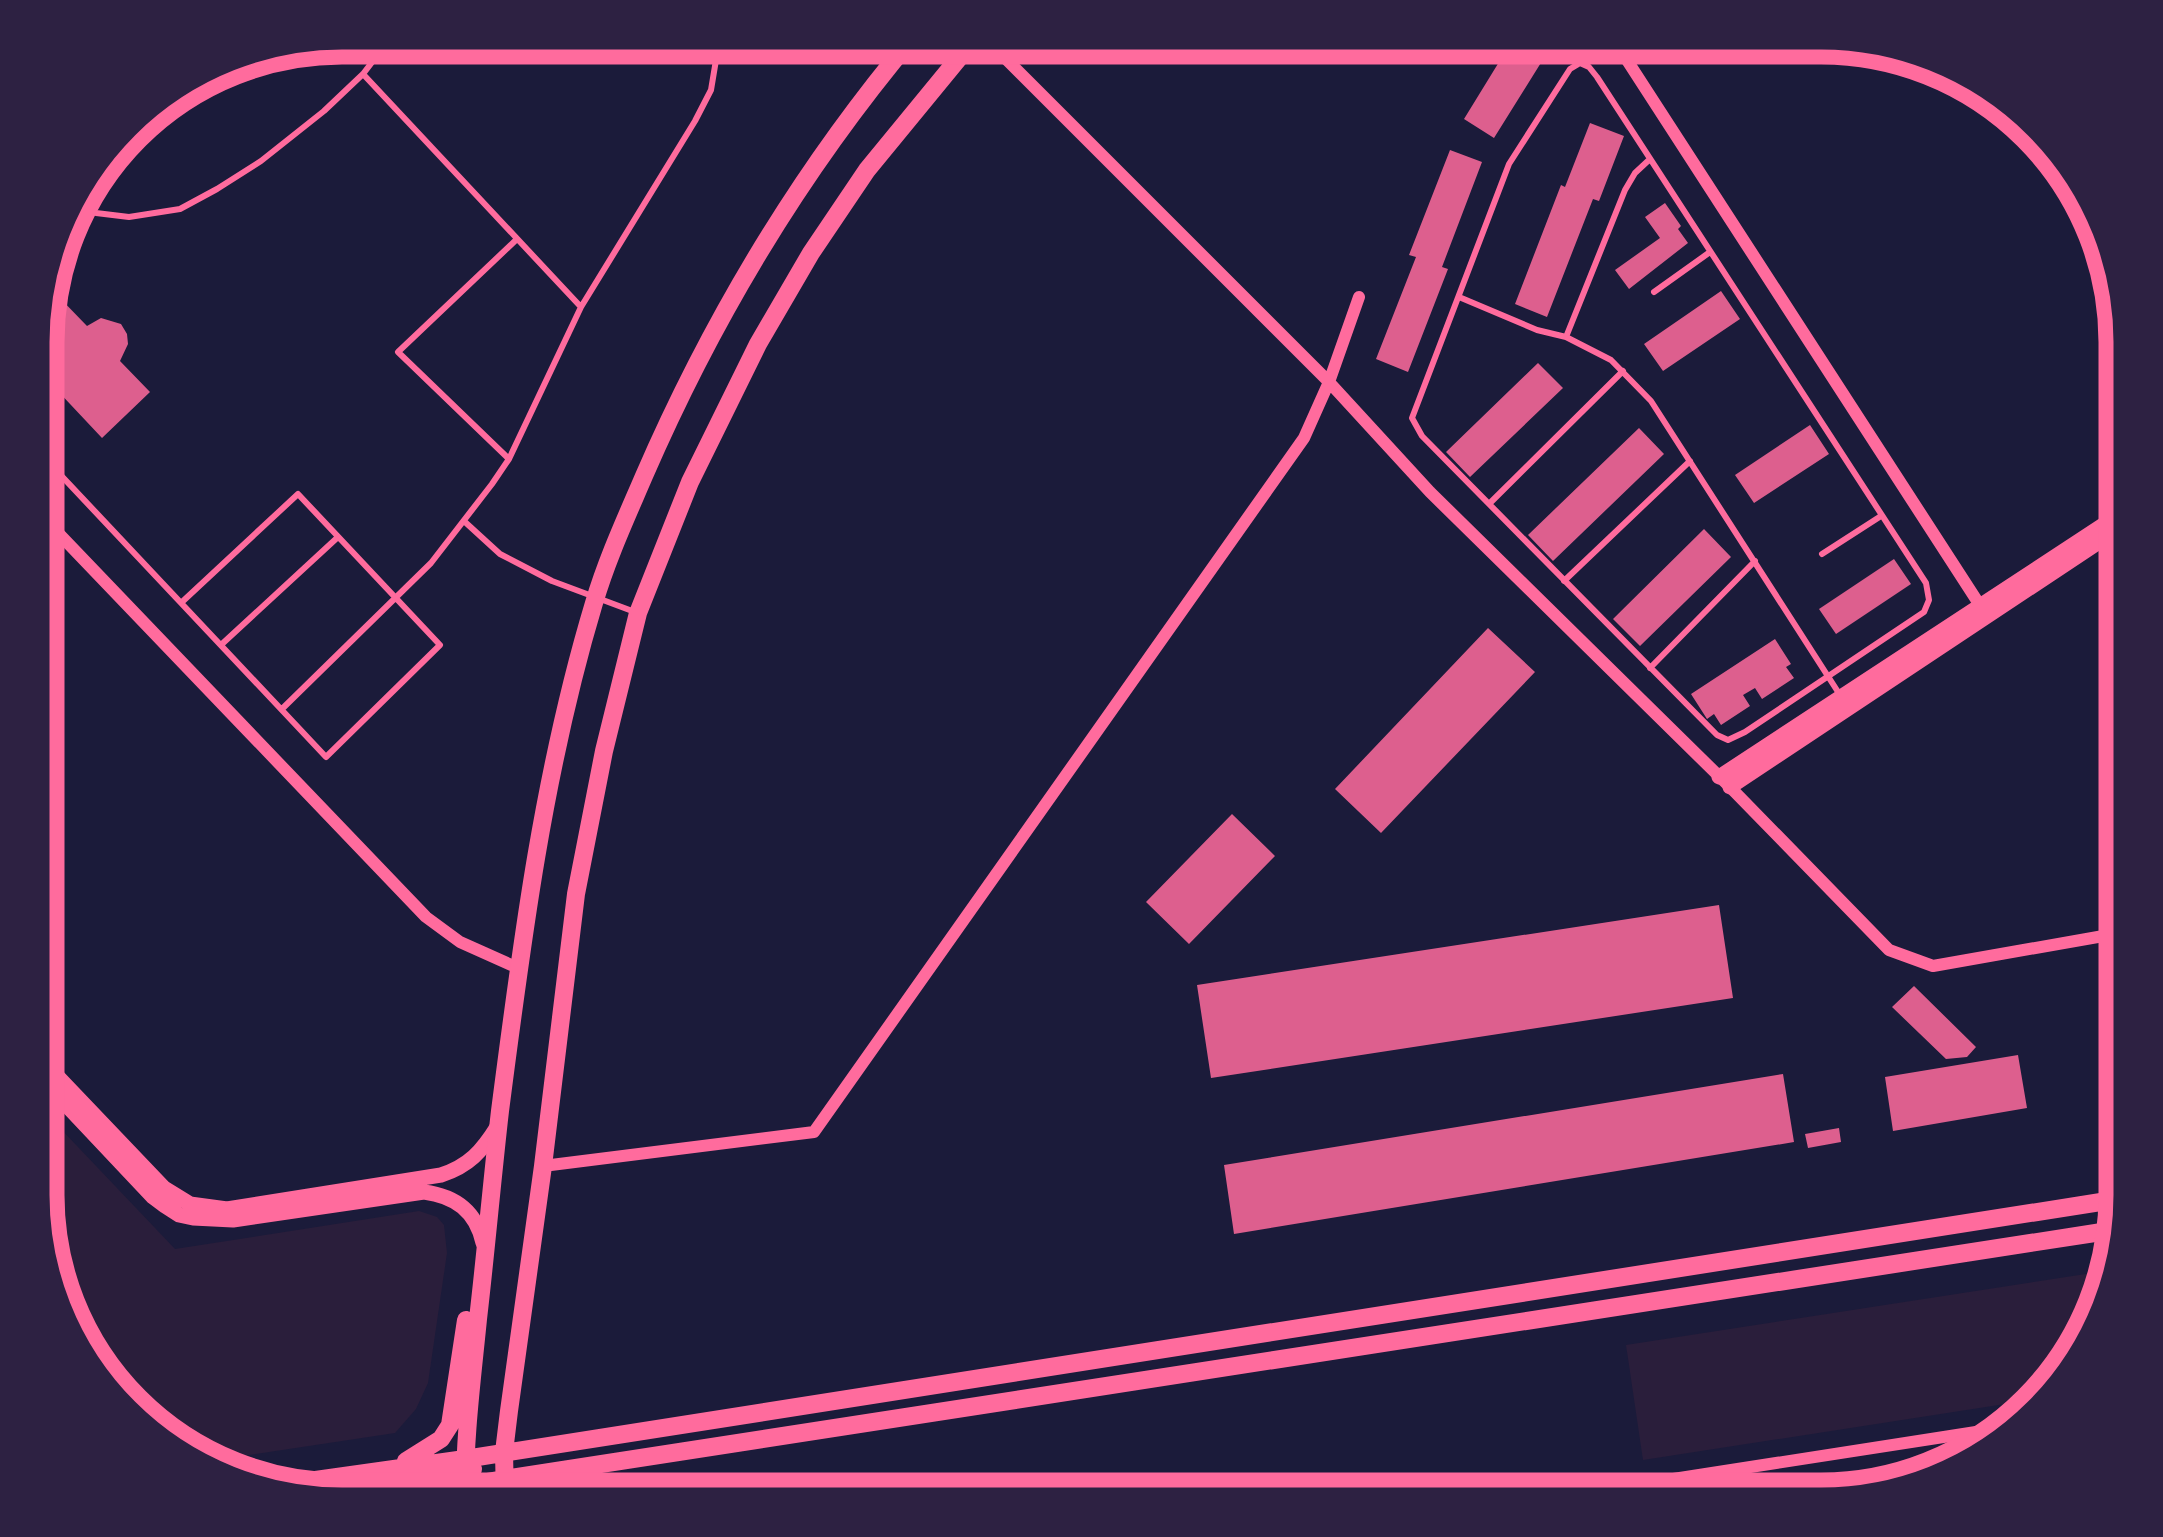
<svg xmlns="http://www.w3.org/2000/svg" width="2163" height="1537" font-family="Manrope,sans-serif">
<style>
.green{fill:#2a1e3b}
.building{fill:#dd5f8e}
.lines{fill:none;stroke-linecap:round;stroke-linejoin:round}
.service{stroke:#ff6b9d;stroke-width:6}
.minor{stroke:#ff6b9d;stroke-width:12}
.tertiary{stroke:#ff6b9d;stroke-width:15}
.primary{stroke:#ff6b9d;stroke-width:18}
.rim{fill:none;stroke:#ff6b9d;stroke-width:15}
</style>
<rect width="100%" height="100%" fill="#1b1b3a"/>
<path class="green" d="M39,1106L175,1249L419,1211L437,1217L444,1225L447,1253L428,1383L416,1409L395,1433L216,1460L155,1437L77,1348L39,1235Z
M2105,1271L2063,1382L2044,1398L1643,1460L1626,1345Z"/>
<path class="building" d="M1515,36L1557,37L1494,138L1464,119Z
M1590,123L1624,136L1599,201L1593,199L1547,317L1515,304L1561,185L1565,187Z
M1450,150L1482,162L1442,267L1448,269L1408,372L1376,359L1416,257L1409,255Z
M1665,203L1681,226L1678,229L1688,243L1629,289L1615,270L1660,238L1645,217Z
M1721,291L1740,319L1663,371L1644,344Z
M56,294L87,326L101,318L121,324L127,334L128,344L120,361L150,392L102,438L39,371V311Z
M1538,363L1563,388L1470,477L1446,452Z
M1810,425L1829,454L1754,503L1735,475Z
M1639,428L1664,454L1553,561L1528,535Z
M1704,529L1731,557L1640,646L1613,619Z
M1894,559L1911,584L1836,634L1819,609Z
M1488,628L1535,672L1381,833L1335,789Z
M1775,639L1791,664L1786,667L1794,678L1762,699L1755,688L1743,695L1750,706L1721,725L1714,714L1707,719L1691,694Z
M1232,814L1275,856L1189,944L1146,902Z
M1719,905L1733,998L1211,1078L1197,985Z
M1914,986L1976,1047L1967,1057L1946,1059L1892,1007Z
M2018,1055L2027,1108L1893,1131L1885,1077Z
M1783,1074L1794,1142L1234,1234L1224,1165Z
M1839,1128L1841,1142L1808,1148L1805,1134Z"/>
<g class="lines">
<path class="service" d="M658,36H662
M1580,63L1589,67L1597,77L1926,583L1929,600L1924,612L1745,732L1728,740L1717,735L1422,436L1412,418L1509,164L1570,69Z
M363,74L581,307
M73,200L96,213L129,217L180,209L217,189L261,161L324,111L363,74L392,36
M1654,292L1710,252
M1459,297L1537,330L1566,337L1611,360L1651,401L1840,695
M1566,337L1625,190L1635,173L1650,159
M39,452L326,757L440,645L298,494L182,602
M509,459L398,352L517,239
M1489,504L1623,371
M465,522L500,554L552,581L635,612
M1822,554L1881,516
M1564,581L1690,461
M222,644L338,537
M1650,668L1755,561
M284,707L431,563L492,484L509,459L581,307L695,121L711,90L720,36"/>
<path class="minor" d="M983,36L1329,382L1430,492L1730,787L1889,950L1933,966L2126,932
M1612,37L1983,610
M39,513L426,917L460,942L518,968
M543,1166L814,1132L1304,438L1329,382L1359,297
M1654,1482L2008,1427"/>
<path class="tertiary" d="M1719,777L2126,510
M1730,787L2126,524
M39,1057L164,1188L190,1204L227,1209L441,1175C469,1166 482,1151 497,1127
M39,1076L153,1197L165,1206L179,1215L193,1218L233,1220L424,1192C455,1196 476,1211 483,1243"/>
<path class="primary" d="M406,1461L441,1439L450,1425L466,1320
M280,1485L465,1459L2126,1198
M316,1498L473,1469
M380,1500L504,1479L2121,1229
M465,1500C464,1440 472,1380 478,1319C486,1250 492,1181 500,1111C522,940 544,769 594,603C607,559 626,518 644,476C713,317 802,169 914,36
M505,1500L504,1452L509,1411L543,1166L576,894L604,751L638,613L690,482L758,344L811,253L867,170L977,36"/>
</g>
<path d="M0 0H2163V1537H0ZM342 57H1821A285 285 0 0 1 2106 342V1195A285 285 0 0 1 1821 1480H342A285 285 0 0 1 57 1195V342A285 285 0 0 1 342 57Z" fill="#2d2142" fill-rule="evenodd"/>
<path class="rim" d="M342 57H1821A285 285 0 0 1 2106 342V1195A285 285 0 0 1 1821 1480H342A285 285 0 0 1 57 1195V342A285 285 0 0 1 342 57Z"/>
</svg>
